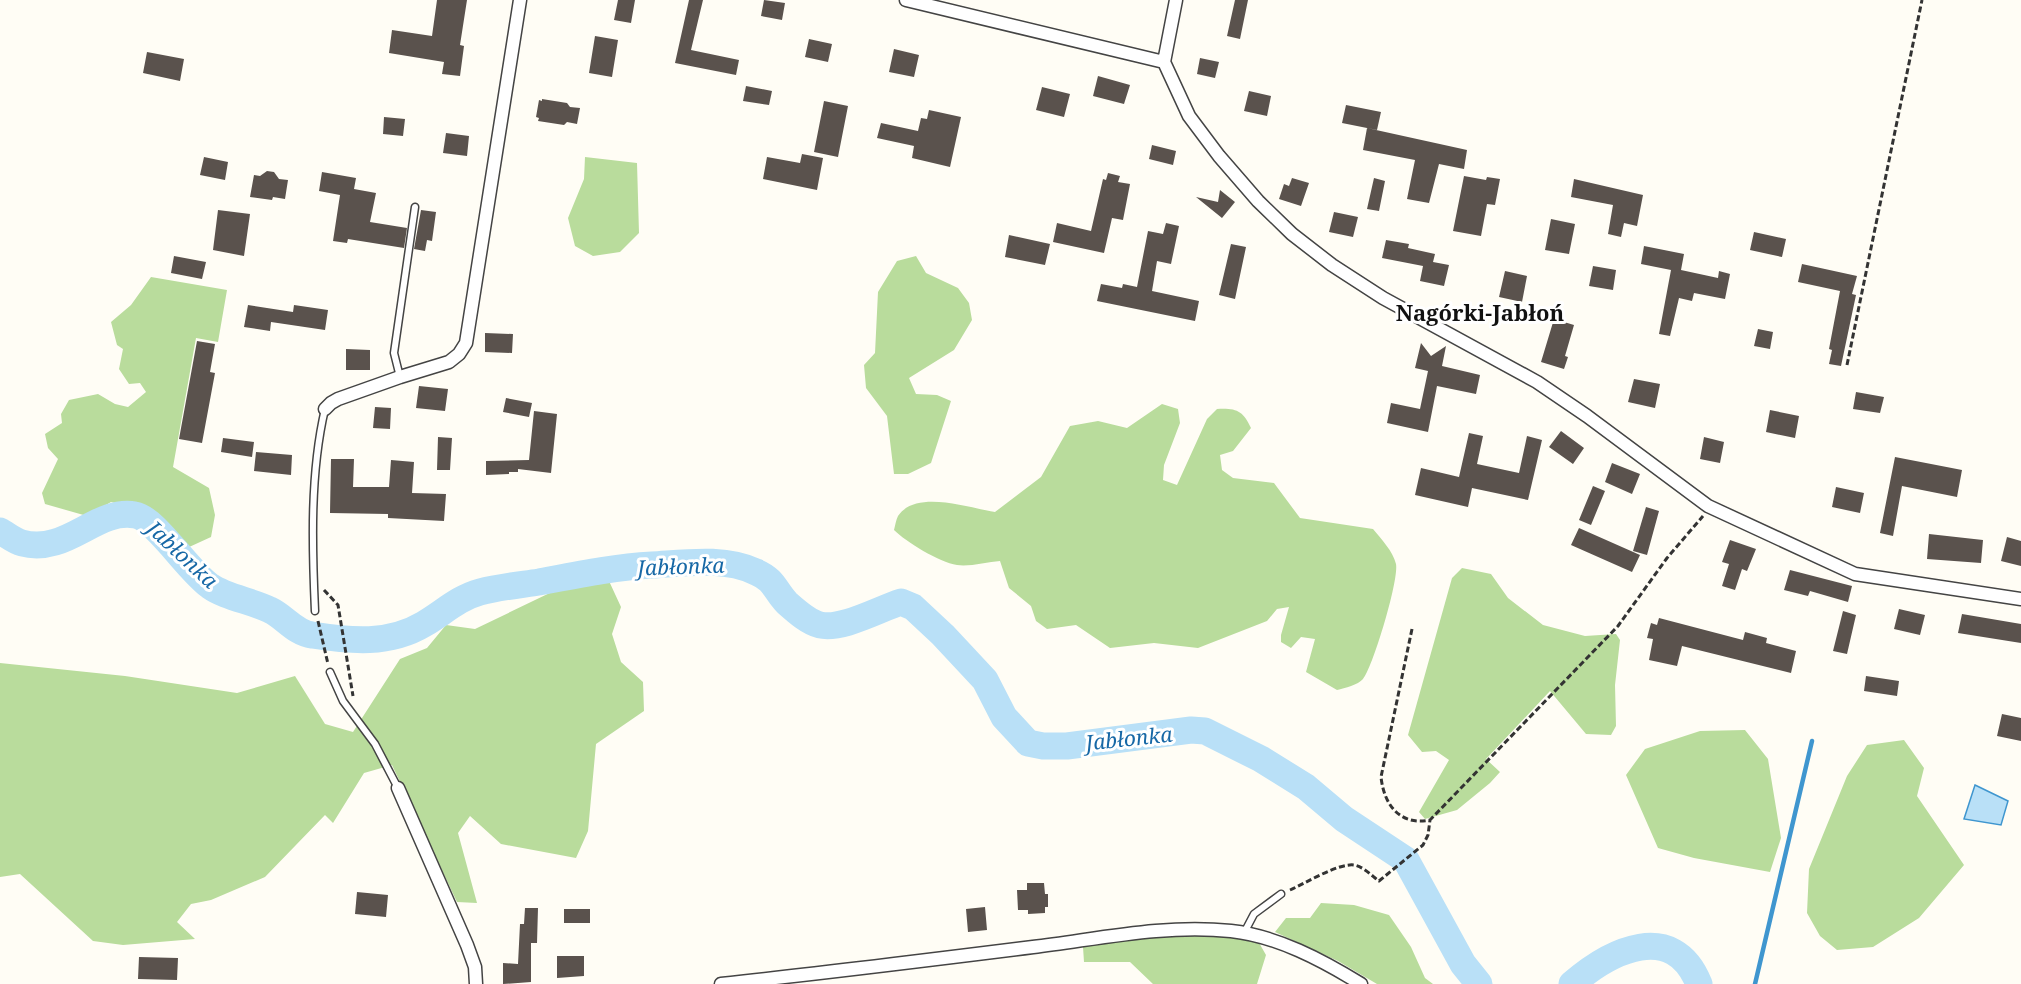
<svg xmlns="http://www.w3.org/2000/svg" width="2021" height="984" font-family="'Noto Serif',serif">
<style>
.forest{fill:#b9dc9c}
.water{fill:#b9e0f7;stroke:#3f96cf;stroke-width:1.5}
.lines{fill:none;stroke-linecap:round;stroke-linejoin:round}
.stream{stroke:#3f96cf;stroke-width:4.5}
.river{stroke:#b9e0f7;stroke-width:27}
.building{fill:#5a524d}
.lane-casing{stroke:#444;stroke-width:9}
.street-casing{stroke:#444;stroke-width:15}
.path{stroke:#333;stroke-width:3;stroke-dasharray:6 3;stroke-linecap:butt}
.lane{stroke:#fff;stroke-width:6}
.street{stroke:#fff;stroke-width:12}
.labels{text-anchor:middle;stroke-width:6;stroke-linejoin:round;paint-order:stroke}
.water-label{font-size:21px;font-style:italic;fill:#1768a6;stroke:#fff}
.quarter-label{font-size:22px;font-weight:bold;fill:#111;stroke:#fff}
</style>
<rect width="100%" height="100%" fill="#fffdf5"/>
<path class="forest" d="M585,157L637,163L639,233L620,252L593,256L575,246L568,218L584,179Z
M916,256L926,273L958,288L969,303L972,320L954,350L909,378L916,394L937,395L951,401L931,463L908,474H894L887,416L866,388L864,365L875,353L878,292L897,261Z
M151,277L227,290L218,342L196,338L173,467L209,488L215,515L211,537L187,548C161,518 151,511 111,502L87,516L45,504L42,493L58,459L48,448L45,434L62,423L61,414L69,400L98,394L115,404L128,407L146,392L140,383L129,384L119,369L123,349L117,345L111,322L131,305Z
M1162,404L1178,409L1180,423L1164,465L1163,480L1177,485L1207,419L1217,409C1237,408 1243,411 1251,428L1233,451L1220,455L1222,470L1233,478L1274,483L1300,518L1373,529C1381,539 1393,551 1396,564C1399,580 1373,667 1363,679C1358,685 1345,688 1337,690L1306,672L1315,639L1301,637L1291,648L1281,642V635L1289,607L1277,609L1267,621L1198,648L1154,643L1110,648L1076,625L1047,629L1036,621L1031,606L1009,588L1000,561C987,562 969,567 957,565C939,562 906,542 894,530C895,526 896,520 898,516C916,489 969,508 995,512L1041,477L1070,426L1098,421L1127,428Z
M1462,568L1491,574L1508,598L1543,625L1585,636L1616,634L1620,640L1615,685L1616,726L1611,735L1586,734L1550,691L1486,759L1500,772L1490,783L1457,810L1425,819L1419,812L1449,760L1436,751L1422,752L1408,735L1452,578Z
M609,581L621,607L612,634L621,662L643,682L644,711L596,744L588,831L576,858L501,844L470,816L458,833L477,903L457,902L392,765L364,773L333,823L325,815L265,877L211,900L191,904L177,922L195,939L123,945L93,941L20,874L0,877V663L125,676L237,693L295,676L325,724L353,732L400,659L427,648L446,625L475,629L558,589Z
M1745,730L1768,759L1781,838L1770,872L1694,858L1658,848L1626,775L1645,749L1700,731Z
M1904,740L1924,768L1917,796L1964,865L1919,918L1873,947L1837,950L1820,936L1807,913L1809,869L1847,776L1867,745Z
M1321,903L1354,905L1389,915L1411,947L1425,978L1433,984H1377L1338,961L1275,932L1286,918H1310Z
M1148,933L1230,936L1258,941L1266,955L1257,984H1153L1130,962H1084L1083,947Z"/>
<path class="water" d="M1975,785L2008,801L2001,825L1964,819Z"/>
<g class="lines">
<path class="stream" d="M1755,984L1812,741"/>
<path class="river" d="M0,531C6,534 14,541 22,543C67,555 96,508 135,515C155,518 189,572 210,586C225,597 252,601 270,610C285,617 295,633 312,635C351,641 389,645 424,624C443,613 458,598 480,592C499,587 519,585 539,582C576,575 614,567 652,565C685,563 725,557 756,572C775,580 775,591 787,603C796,611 808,622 820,625C842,630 879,609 901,602L913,607L943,635L985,680L1004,717L1028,743L1043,746H1067L1191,730L1205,731L1261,759L1306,787L1344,819L1406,860L1463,964L1479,984
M1572,984C1610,951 1673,919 1699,984"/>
</g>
<path class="building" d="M437,0H467L460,45L464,46L460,76L442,74L444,62L389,53L392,30L432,36Z
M618,0H635L631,23L614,20Z
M689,0H703L691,50L739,60L736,75L675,63Z
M764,0L785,3L782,20L761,16Z
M1235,0H1248L1240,39L1227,36Z
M595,36L618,40L612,77L589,73Z
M809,39L832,44L828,62L805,57Z
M894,49L919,55L914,77L889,72Z
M147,52L184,59L180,81L143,73Z
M1200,58L1219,62L1215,78L1197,74Z
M1098,76L1130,85L1124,104L1093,96Z
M746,86L772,91L769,105L743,101Z
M1042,87L1070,94L1064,117L1036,110Z
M1249,91L1271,96L1267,116L1244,111Z
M542,99L567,103L570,107L580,108L577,124L567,122L564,125L538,121L539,118L536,117L539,100L542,101Z
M824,101L848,106L838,157L814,152Z
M1346,105L1381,112L1377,130L1342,123Z
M929,110L961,117L950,167L912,158L914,146L877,138L881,123L918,131L921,118L927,119Z
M384,117L405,119L403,136L383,134Z
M1367,128L1467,150L1464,169L1439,164L1429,203L1407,199L1415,160L1363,150Z
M446,133L469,136L467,156L443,153Z
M1152,145L1176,151L1173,165L1149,159Z
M802,154L823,158L817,190L763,179L767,157L800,163Z
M204,157L228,162L225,180L200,175Z
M267,171L274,172L279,179L288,180L285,199L273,197L272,200L250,197L254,175L260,176Z
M322,172L356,178L354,189L376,193L370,222L407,228L404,248L348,239L347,243L333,241L340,195L319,191Z
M1108,173L1120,176L1118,182L1130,184L1123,220L1112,218L1104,253L1053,242L1057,223L1091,231L1103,179L1106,180Z
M1464,176L1486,180L1487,177L1500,179L1495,205L1487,204L1481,236L1453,231Z
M1292,178L1309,183L1301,206L1279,199L1284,184L1289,186Z
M1374,178L1385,181L1379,211L1367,209Z
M1574,179L1643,195L1637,226L1624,223L1621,237L1608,234L1613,205L1571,197Z
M1220,190L1235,202L1222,218L1196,197L1218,202Z
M218,210L250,214L244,256L213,250Z
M421,210L436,212L432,241L427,240L425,251L414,249Z
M1334,212L1358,217L1353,237L1329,232Z
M1551,219L1575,224L1569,254L1545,250Z
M1166,223L1179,226L1171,264L1157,261L1152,291L1199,301L1195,321L1097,301L1101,284L1122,288L1123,284L1137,287L1148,231L1163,234Z
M1754,232L1786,239L1782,257L1750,250Z
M1009,235L1050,244L1045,265L1005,257Z
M1386,240L1409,244L1408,248L1435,254L1433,262L1449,265L1444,286L1420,281L1423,266L1382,258Z
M1231,244L1246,247L1235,299L1219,295Z
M1644,246L1684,254L1681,270L1718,278L1719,271L1730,274L1725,299L1694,293L1692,301L1679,298L1670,336L1659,334L1671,270L1641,264Z
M174,256L206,262L202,279L171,273Z
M1802,264L1857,276L1852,294L1856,295L1841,366L1829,364L1832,350L1829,349L1840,291L1798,282Z
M1593,266L1616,270L1613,290L1589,286Z
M1505,271L1527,276L1522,302L1499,297Z
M248,305L293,312L294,305L328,310L325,330L271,322L270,331L244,327Z
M1554,319L1574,325L1565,356L1568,357L1564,369L1541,362Z
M1758,329L1773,332L1770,349L1754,346Z
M485,333L513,334L512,353L485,352Z
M197,341L215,344L210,372L215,373L202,443L179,439Z
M1421,343L1431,356L1446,346L1442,366L1480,375L1476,394L1437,386L1428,432L1387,423L1391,403L1420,409L1428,371L1415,368Z
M346,349L370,350V370H346Z
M1634,379L1660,384L1655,408L1628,402Z
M419,386L448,389L445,411L416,408Z
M1856,392L1884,397L1880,413L1853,409Z
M506,398L532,403L529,417L503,412Z
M375,407L391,408L390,429L373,428Z
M1770,410L1799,416L1795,438L1766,432Z
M534,411L557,414L551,473L518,469V472H509V474L486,475V461L529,460Z
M1561,431L1584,448L1573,464L1549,447Z
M1469,433L1483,436L1477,464L1519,473L1527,436L1542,440L1528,500L1472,488L1468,507L1415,495L1421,468L1459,477Z
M438,437L452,438L450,470H437Z
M1704,437L1724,442L1720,463L1700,459Z
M223,438L254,442L252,457L221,452Z
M256,452L292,455L291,475L254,471Z
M1895,457L1962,470L1957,497L1902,486L1893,536L1880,533Z
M331,459H354L353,487H389L391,460L414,462L412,493L446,494L444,521L388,518V514L330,513Z
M1612,463L1640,474L1632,494L1605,482Z
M1593,486L1605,491L1591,525L1579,520Z
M1836,487L1864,493L1860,513L1832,507Z
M1646,507L1659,511L1647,555L1633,551Z
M1579,528L1640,555L1632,572L1571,545Z
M1929,534L1983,540L1981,563L1927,559Z
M2007,537L2021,541V566L2001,561Z
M1730,540L1756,549L1747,571L1742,569L1735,590L1722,586L1729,564L1722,562Z
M1790,570L1852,586L1848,602L1810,591L1808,596L1784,590Z
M1899,609L1925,615L1920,635L1894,629Z
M1843,611L1856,615L1847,654L1833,651Z
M1962,614L2021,624V643L1958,633Z
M1659,618L1743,640L1745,632L1767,638L1766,643L1796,651L1791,673L1682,646L1677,666L1649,660L1653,639L1647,638L1651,623L1657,625Z
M1866,676L1899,681L1897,696L1864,691Z
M2002,714L2021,718V741L1997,736Z
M1027,883H1044L1045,894H1048V907H1045V913L1028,914V910H1018L1017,890H1027Z
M357,892L388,895L386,917L355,914Z
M985,907L987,930L968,932L966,909Z
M525,908H538L537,943H531V982L503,984V963L518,964L520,924H524Z
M564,909H590V923H564Z
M557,956H584V976L557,978Z
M139,957L178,958L177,980L138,979Z"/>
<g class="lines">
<g class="lane-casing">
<path id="lane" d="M400,377L394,353L415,207
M315,611C312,545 310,473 325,409
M330,672L343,701L375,744L398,788
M1244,933L1254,914L1281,894"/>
</g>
<g class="street-casing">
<path id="street" d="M906,0L1164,62
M1176,0L1164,62L1189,116L1219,156L1258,201L1292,234L1332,265L1383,298L1537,382L1587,416L1708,506L1855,574L2021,599
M325,409L331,403L338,399L400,377L449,362L459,354L466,343L520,0
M398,788L467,945L475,967L476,984
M721,984C825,973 929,960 1033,947C1099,939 1164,924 1231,931C1277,936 1322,960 1361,984"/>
</g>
<path class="path" d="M1847,365L1922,0
M324,590L338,605L353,696
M318,621L328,664
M1412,629L1381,777C1384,805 1400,826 1430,820L1618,626L1667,558L1703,516
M1290,890C1306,883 1338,863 1354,865C1364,867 1372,876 1379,881L1423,845L1428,835L1430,820"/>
<use href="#lane" class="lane"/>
<use href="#street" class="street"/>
</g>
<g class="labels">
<g class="water-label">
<text transform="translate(182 555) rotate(43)" y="7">Jabłonka</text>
<text transform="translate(681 567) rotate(-2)" y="7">Jabłonka</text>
<text transform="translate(1129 739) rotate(-6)" y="7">Jabłonka</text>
</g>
<g class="quarter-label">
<text x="1480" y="321">Nagórki-Jabłoń</text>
</g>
</g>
</svg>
